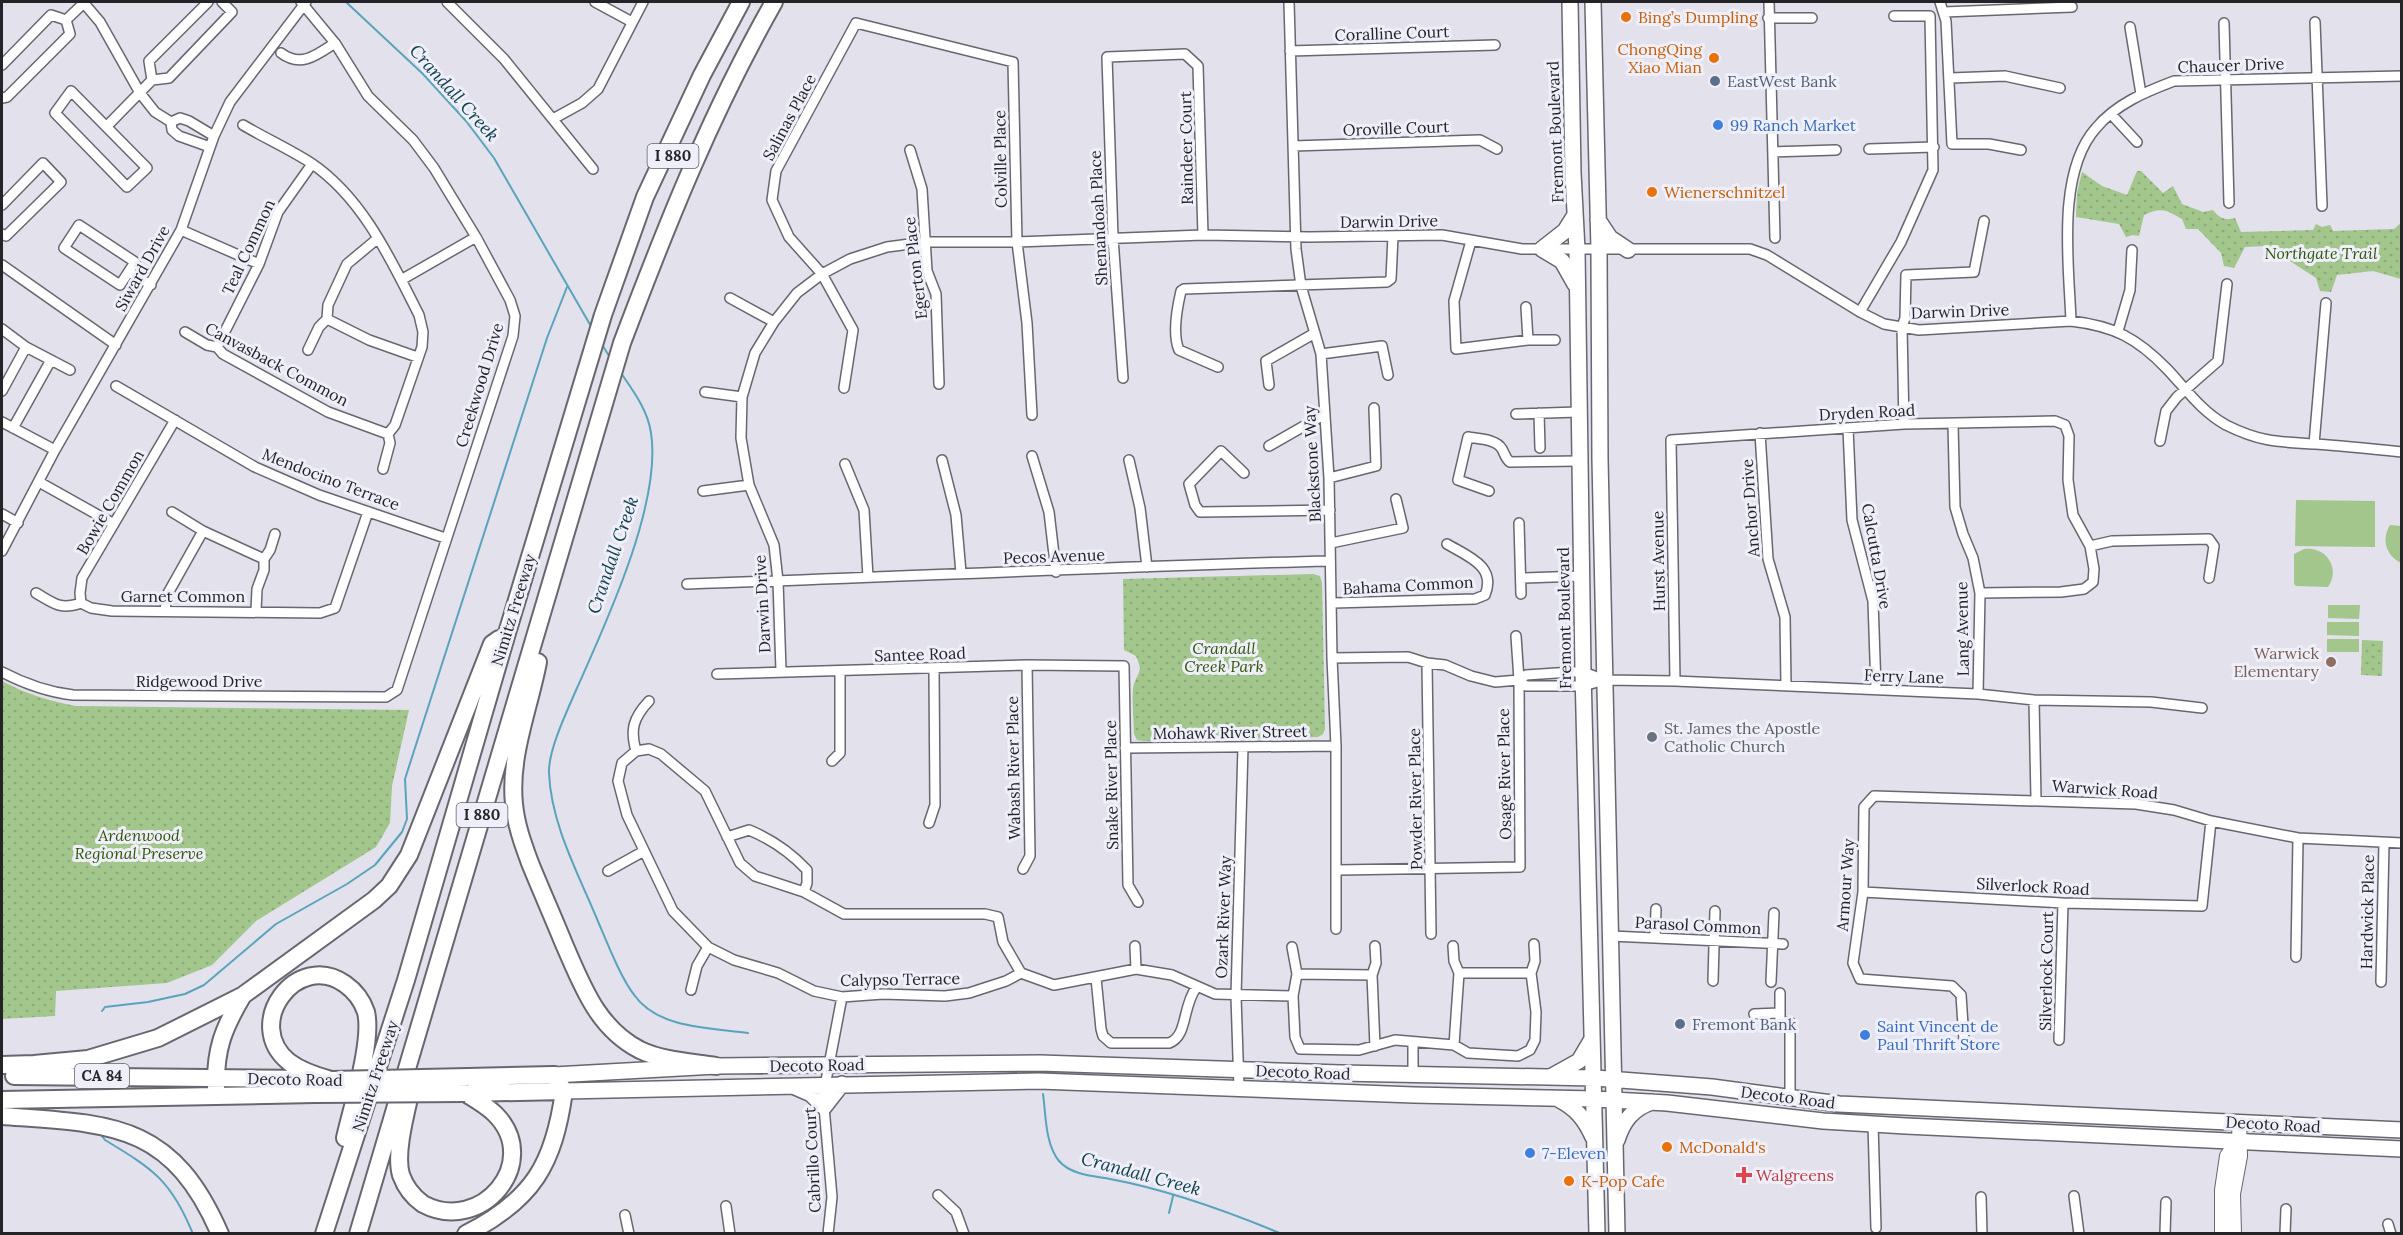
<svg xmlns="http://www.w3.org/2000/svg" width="2403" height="1235" font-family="Lora,serif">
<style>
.grass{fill:#a2c68c}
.park{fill:url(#park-dots)}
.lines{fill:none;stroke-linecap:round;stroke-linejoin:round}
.stream{stroke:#59a4bc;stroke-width:2}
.street-casing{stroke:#676770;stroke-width:12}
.secondary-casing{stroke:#676770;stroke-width:16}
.primary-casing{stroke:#676770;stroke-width:18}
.highway-casing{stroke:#676770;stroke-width:20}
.street{stroke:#fff;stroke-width:9}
.secondary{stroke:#fff;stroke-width:14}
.primary{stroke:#fff;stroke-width:15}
.highway{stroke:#fff;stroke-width:16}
.highway-bridge-casing{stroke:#676770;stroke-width:20;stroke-linecap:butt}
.highway-bridge{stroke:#fff;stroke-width:16}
.food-dot{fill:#e8710a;stroke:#efeff9;stroke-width:2}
.service-dot{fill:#5c6f8a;stroke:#efeff9;stroke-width:2}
.shop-dot{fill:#3f7fe0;stroke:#efeff9;stroke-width:2}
.education-dot{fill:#8d6e63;stroke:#efeff9;stroke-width:2}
.worship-dot{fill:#6b7280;stroke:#efeff9;stroke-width:2}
.health-dot{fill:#e0444e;stroke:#efeff9;stroke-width:2}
.labels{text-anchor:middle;stroke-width:6;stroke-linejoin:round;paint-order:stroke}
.shield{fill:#efeff9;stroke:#616167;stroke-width:1.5}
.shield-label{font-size:15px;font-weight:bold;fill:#242428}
.food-label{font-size:16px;fill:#c56008;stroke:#efeff9;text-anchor:start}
.street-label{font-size:16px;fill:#242428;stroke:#efeff9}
.service-label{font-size:16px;fill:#4e5e75;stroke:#efeff9;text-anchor:start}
.shop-label{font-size:16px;fill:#366cbe;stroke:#efeff9;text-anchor:start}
.park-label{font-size:16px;font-style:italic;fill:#2e5507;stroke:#efeff9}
.education-label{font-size:16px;fill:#785e54;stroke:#efeff9;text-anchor:end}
.worship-label{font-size:16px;fill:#5b616d;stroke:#efeff9;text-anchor:start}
.health-label{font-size:16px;fill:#be3a42;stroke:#efeff9;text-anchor:start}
.water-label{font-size:18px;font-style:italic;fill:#124250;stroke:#efeff9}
</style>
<defs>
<pattern id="park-dots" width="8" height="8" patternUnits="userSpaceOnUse" patternTransform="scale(1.5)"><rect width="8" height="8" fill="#a2c68c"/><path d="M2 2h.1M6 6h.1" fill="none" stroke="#8baa79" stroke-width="1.8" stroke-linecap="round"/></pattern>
</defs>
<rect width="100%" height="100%" fill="#e2e1ec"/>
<path class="grass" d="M2296,500L2375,501V547L2295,546Z
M2390,525L2401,526V563C2386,555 2381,540 2390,525Z
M2304,549C2326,546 2341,568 2328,587L2296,586L2294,584V554Z
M2328,605H2360L2359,619L2328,618Z
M2327,622H2359V636L2327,635Z
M2327,639H2359V652H2327Z"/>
<path class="park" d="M2137,171H2141L2163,193L2173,186L2182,204L2203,212L2213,210C2219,218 2225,221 2235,218L2241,232L2313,230L2316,224L2322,227L2330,225L2333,231L2394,229L2401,223V279L2373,271L2337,275L2331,292L2320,291L2316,278L2267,246L2245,247L2234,268L2224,266L2221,253L2198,229H2186L2182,219C2165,210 2163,207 2144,215L2139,236L2133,235L2126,237L2119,224L2076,217L2077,193L2082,172L2102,186L2127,195Z
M1313,574L1320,576L1322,583L1325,729L1323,734L1318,737L1144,741L1137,740L1134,734C1134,723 1131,693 1134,684C1139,670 1143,672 1136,656L1124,650L1123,579Z
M2362,640L2383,641L2382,676L2361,675Z
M2,681C26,694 49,701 76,706L409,710L392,786L390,823L376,847L256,921L212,965L167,983L56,991L55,1016L2,1019Z"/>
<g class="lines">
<path class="stream" d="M346,2L423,74L466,121L494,158L592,328
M601,343L611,359
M621,373C634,392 648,411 651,433C662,503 606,623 577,688C568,709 548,750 549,773C551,824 578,873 597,919C606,940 621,979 635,996C659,1029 712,1028 748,1033
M102,1011L105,1007L148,1002L185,994L204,985L276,924L347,884L375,865L402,832L407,819L405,779L413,754L547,338L567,287
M1043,1094C1046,1115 1045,1144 1059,1161C1071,1175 1094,1176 1110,1179C1169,1190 1227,1211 1282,1234
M102,1136L105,1140C153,1169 171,1180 193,1234
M1169,1213L1173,1196"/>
<g class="street-casing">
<path id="street" d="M83,2L100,22L140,93L155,112L171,122L172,130L179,136L210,147
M208,2L149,61L152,80L169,78L232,12L222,2
M447,2L504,59L593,169
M595,2L632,22
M1289,2L1296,249L1301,286L1321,354L1329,478L1332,658L1336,746V929
M1769,2L1775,238
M1940,2L1946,21L1952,144H1989L2021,150
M1944,12L2072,7
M1768,18H1812
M66,20L85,2
M2315,22L2322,206
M2224,23L2229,203
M2130,27L2141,94
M1290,51L1495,45
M281,53C301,68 317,55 335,43
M2,65L51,15L66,20L70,34L7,97L2,98
M1950,78L2005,76L2060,88
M71,91L147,168L127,187L55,113Z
M2111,114L2137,142
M553,119L582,103L598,89L643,2
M171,122L180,118L189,121L214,136
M243,125C265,138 289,149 311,163C363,198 391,260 419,315L423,332L422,347L395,425L388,434L390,443L383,469
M107,126L152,80
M1293,146L1480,140L1497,149
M1869,149L1934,147
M910,150L922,189L927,271L936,294L939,384
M1773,152L1836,150
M2,205L43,163L61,182L6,236L2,234
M79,225L135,262L120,285L64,248Z
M181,230L259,264
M1471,241L1454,301L1456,349L1528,340H1555
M2,265L116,345
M129,272L151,285
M401,280L476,237
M730,298L774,322
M1526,307L1528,340
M1860,312L1901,242L1933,170L1930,16H1894
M327,319L369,340L417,357
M2071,321C2069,265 2056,173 2096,128C2116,104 2145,92 2174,81L2402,76
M2,329L26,347L70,370
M2118,331L2130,290L2132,250
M185,332L207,345L217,347L223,354L328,412L388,434
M217,347L259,264L278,212L312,164
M308,350L319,327L327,319L328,305L347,264L377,239
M1321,354L1382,346L1388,375
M1218,367L1179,350C1172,334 1177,308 1181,291L1184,289L1387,282L1391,279L1393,236
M1123,378L1113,238L1107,57L1185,54L1198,66L1203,235
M1269,385L1266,361L1315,333
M116,386L255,467L319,495L445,538
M844,388L853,330L822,274L789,237L772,200L776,171L856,23L1013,62L1017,242L1027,323L1032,415
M2,391L26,347
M705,392L742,397
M1539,413L1540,448
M1516,414L1578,412
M2,422L55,450
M1904,424L1902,327L1905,318L1906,275L1974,272L1984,221
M1953,424L1955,507L1963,534L1973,558L1980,593L1978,694
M13,428L51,360
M1848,428L1852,520L1873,601L1876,689
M1760,433L1768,559L1785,617L1786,686
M2160,441L2166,411L2177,397L2218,361L2227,284
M2314,444L2326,303
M1269,446L1325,414
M1032,456L1049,512L1056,572
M942,460L956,515L961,573
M1129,460L1140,508L1147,567
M845,464L864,510L868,577
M1244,473L1221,451L1189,484L1195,505L1200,512L1330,510
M1329,478L1376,466L1374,408
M39,482L114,524
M703,491L749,485
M1489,491L1458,480L1468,437C1479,439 1496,439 1502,449C1505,454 1505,458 1510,462L1579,461
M172,512L203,531L264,559
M2,514L18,523
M1519,523L1521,594
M1331,543L1403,528L1396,499
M2090,546L2112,541L2209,539L2214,546L2209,578
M2,551L55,450L181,230L214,136L230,102L306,2
M1521,578L1582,576
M687,584C902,577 1116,566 1330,561
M36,593C55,604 60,610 81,603L91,608L112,611L320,613L335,608L368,512
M81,603L80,593L82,578L175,420
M1333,603L1475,599L1485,595C1497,566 1467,556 1447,544
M165,610L167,595L203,531
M256,611L257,589L264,570V559L270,550L275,534
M1332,658L1408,657L1427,663L1445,665L1471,676L1495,682L1519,680L1526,675L1572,672H1583L1605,680
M1427,663L1431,934
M781,671L778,581L774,545L749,485L741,438L742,397L755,353L774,322L797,293L822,274L850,259L887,247L925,242H1017L1203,235L1309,237L1442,235L1522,249H1750L1767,255L1860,312L1884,324L1919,330L2071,321C2114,326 2137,338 2167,369C2186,389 2201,411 2226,425C2260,442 2278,442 2315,444C2344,446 2373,449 2402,452
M2,672C25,684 47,692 73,695L386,697L397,690L513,336L515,316L510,300L476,237L434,168L413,140L368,96L335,43L301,2
M717,674L1027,665L1124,666L1128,885L1138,902
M1519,680L1526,686H1583L1605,680L1675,681L1978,694L2034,700L2151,702L2202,708
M1675,681L1671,440L1904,424L2055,421L2065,425L2069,436L2068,480L2073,515L2090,546L2094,569L2093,582L2084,589L2061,592L1980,593
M2034,700L2036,799
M1125,748L1336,746
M649,749L661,754L705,791L740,863L755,876L804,892L844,914H985L998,917L1003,942L1021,973L1006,981L969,993L945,996L883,994L842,997L814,991L778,973L734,960L708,947L673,911L627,815L618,781L622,763L636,751Z
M636,751C630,730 633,718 649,701
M832,761L840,753V672
M929,823L935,805L934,669
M727,837L749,830C771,839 791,853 807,870V883L804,892
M1023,869L1030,856L1027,665
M1338,870L1520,867L1519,680L1516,636
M608,871L644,851
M1863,892L2063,903L2202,906L2211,821
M1611,936L1783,944
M1655,938L1656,909
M1135,946L1136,969
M1375,946L1376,963L1372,975L1375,1046
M1453,946L1454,961L1459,973L1454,1045
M1292,947L1297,974L1293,996
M2296,957L2298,838
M1021,973L1054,985L1136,969L1172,975L1215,994L1293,996L1295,1037L1300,1049L1359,1050L1395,1040L1454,1045L1468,1053L1518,1056L1530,1050L1535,1040L1536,1012L1531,973L1535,961L1534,944
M1459,973H1531
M1297,974L1372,975
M1096,978L1101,1029L1103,1036L1111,1043H1169C1188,1036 1182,1007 1196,988
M1713,981L1715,911
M1771,982L1774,913
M2381,982L2384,843
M691,990L697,966L708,947
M1780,993V1022H1790V1098
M1754,1014L1780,1013
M1964,1040L1961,995L1952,986L1860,979L1853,963L1863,892L1864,807L1874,796L2136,804L2174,810L2211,821L2298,838L2402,843
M2059,1040L2063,903
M1413,1042V1075
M1239,1088L1236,996L1243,747
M1873,1124L1876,1228
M938,1195L956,1212L964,1234
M2074,1196L2079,1234
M1981,1197L1982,1234
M726,1206L730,1234
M625,1215L629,1234
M2388,1224L2391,1234
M828,1234L832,1197L824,1107V1091L842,997
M2165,1234L2166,1202
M2285,1234L2286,1209"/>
</g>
<g class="secondary-casing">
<path id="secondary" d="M2222,1234V1190L2227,1156L2238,1141
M2234,1234L2233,1194L2240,1156L2239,1122"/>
</g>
<g class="primary-casing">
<path id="primary" d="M1570,2L1573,173L1577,250L1583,672L1597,1234
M1593,2L1599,250L1600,459L1617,1234
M1598,220L1610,238L1628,250
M1575,284L1562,261L1542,249L1565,231L1575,215
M554,1075L716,1066L1040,1063L1341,1073L1595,1078L1712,1087L1839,1104L2402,1130
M1552,1076L1579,1061L1592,1039
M795,1087L811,1094L824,1107L842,1084
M564,1091L1039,1081L1414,1095L1595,1099L1667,1103L1823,1121L1906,1126L2402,1149
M1558,1099C1576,1108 1585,1119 1593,1137
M1617,1140C1623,1121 1633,1108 1652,1102"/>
</g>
<g class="highway-casing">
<path id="highway" d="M538,662C529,709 509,756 514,804C516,825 523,844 530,863C541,890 553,917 564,944C582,985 597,1028 640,1050C663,1061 691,1062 716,1066
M2,1065L34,1064L88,1059L158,1038L242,996L374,900L389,886L409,855L492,644L499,639
M14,1076L315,1079
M331,1080C316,1076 301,1071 289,1062C242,1024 297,950 345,984C355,991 362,1000 366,1012C373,1041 352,1107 345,1138
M413,1080C408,1106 394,1151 401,1175C405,1186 413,1197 423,1204C481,1235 543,1162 495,1114C487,1106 475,1099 465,1093
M216,1088C215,1050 223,1029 242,997
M465,1093L564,1091
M2,1100L315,1094
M2,1116C110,1124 171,1121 220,1234
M324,1234L406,980L507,633L603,315L645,197L702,75L741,2
M358,1234L622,343C667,224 711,113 774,2
M466,1234C533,1200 554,1164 564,1091L554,1075L468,1077"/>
</g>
<use href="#street" class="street"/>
<use href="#secondary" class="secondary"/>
<use href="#primary" class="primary"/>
<use href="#highway" class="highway"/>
<g class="highway-bridge-casing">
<path id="highway-bridge" d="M331,1080L468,1077
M315,1094L465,1093"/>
</g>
<use href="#highway-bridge" class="highway-bridge"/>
</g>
<g class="food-dot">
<circle cx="1626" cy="17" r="6"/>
<circle cx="1714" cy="58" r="6"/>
<circle cx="1652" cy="192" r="6"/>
<circle cx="1667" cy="1147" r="6"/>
<circle cx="1569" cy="1181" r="6"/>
</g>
<g class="service-dot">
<circle cx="1715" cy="81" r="6"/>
<circle cx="1680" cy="1024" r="6"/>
</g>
<g class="shop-dot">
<circle cx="1718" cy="125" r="6"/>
<circle cx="1865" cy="1035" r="6"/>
<circle cx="1530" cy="1153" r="6"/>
</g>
<circle class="education-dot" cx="2331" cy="662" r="6"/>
<circle class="worship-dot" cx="1652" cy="737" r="6"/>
<path class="health-dot" d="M1741 1166h6v6h6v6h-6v6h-6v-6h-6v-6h6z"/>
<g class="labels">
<g class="shield">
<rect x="647.5" y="144" width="51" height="24" rx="4.5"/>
<rect x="456.5" y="803" width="51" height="24" rx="4.5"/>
<rect x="75" y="1064" width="54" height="24" rx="4.5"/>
</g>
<g class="shield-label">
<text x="673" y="161">I 880</text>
<text x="482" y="820">I 880</text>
<text x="102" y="1081">CA 84</text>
</g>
<g class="food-label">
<text x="1638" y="23">Bing’s Dumpling</text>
<text x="1702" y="55" text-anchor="end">ChongQing<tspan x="1702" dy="18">Xiao Mian</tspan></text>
<text x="1664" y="198">Wienerschnitzel</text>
<text x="1679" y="1153">McDonald's</text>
<text x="1581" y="1187">K-Pop Cafe</text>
</g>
<g class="street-label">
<text transform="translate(1392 33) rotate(-2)" y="6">Coralline Court</text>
<text transform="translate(2231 65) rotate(-2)" y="6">Chaucer Drive</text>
<text transform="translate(789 117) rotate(-62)" y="6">Salinas Place</text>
<text transform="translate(1396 128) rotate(-2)" y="6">Oroville Court</text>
<text transform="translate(1555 132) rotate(-92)" y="6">Fremont Boulevard</text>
<text transform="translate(1186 148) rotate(-91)" y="6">Raindeer Court</text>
<text transform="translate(1000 159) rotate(-91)" y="6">Colville Place</text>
<text transform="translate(1098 218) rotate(-93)" y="6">Shenandoah Place</text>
<text transform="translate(1389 221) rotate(-1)" y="6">Darwin Drive</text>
<text transform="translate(248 247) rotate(-65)" y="6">Teal Common</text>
<text transform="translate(142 268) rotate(-61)" y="6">Siward Drive</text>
<text transform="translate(915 268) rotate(-97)" y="6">Egerton Place</text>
<text transform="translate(1960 311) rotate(-2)" y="6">Darwin Drive</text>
<text transform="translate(277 364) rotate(28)" y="6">Canvasback Common</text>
<text transform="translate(479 385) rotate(-73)" y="6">Creekwood Drive</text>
<text transform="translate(1867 412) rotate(-3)" y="6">Dryden Road</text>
<text transform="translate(1312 464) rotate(-93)" y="6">Blackstone Way</text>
<text transform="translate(331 479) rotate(21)" y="6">Mendocino Terrace</text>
<text transform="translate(110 502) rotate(-60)" y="6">Bowie Common</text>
<text transform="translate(1750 508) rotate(-94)" y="6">Anchor Drive</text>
<text transform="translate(1054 556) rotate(-2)" y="6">Pecos Avenue</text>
<text transform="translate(1877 556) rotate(80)" y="6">Calcutta Drive</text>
<text transform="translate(1658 561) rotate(-91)" y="6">Hurst Avenue</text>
<text transform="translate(1408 585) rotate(-3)" y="6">Bahama Common</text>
<text x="183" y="602">Garnet Common</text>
<text transform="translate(762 604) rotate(-93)" y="6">Darwin Drive</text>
<text transform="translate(513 610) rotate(-73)" y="6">Nimitz Freeway</text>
<text transform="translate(1564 618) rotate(-91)" y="6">Fremont Boulevard</text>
<text transform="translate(1962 629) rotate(-91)" y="6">Lang Avenue</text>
<text transform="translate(920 654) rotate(-2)" y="6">Santee Road</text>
<text transform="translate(1904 676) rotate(2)" y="6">Ferry Lane</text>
<text x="199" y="687">Ridgewood Drive</text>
<text transform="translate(1230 732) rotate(-1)" y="6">Mohawk River Street</text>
<text transform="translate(1013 768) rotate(-91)" y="6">Wabash River Place</text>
<text transform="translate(1504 774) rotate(-91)" y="6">Osage River Place</text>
<text transform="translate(1111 785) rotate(-91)" y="6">Snake River Place</text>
<text transform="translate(2105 789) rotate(4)" y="6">Warwick Road</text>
<text transform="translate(1415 799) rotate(-91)" y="6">Powder River Place</text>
<text transform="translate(1845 885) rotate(-86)" y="6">Armour Way</text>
<text transform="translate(2033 886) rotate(3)" y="6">Silverlock Road</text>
<text transform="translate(2367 912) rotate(-89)" y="6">Hardwick Place</text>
<text transform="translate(1223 917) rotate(-88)" y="6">Ozark River Way</text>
<text transform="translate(1698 925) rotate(3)" y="6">Parasol Common</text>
<text transform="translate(2046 971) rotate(-89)" y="6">Silverlock Court</text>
<text transform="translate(900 979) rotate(-1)" y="6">Calypso Terrace</text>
<text transform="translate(817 1065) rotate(-1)" y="6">Decoto Road</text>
<text transform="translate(1303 1072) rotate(2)" y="6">Decoto Road</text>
<text transform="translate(375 1076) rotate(-72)" y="6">Nimitz Freeway</text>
<text transform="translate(295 1079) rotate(1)" y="6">Decoto Road</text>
<text transform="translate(1788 1097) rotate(7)" y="6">Decoto Road</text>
<text transform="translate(2273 1124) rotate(3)" y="6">Decoto Road</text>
<text transform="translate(812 1160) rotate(-93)" y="6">Cabrillo Court</text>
</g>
<g class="service-label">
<text x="1727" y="87">EastWest Bank</text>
<text x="1692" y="1030">Fremont Bank</text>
</g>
<g class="shop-label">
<text x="1730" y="131">99 Ranch Market</text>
<text x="1877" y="1032">Saint Vincent de<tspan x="1877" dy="18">Paul Thrift Store</tspan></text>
<text x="1542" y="1159">7-Eleven</text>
</g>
<g class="park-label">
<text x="2321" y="259">Northgate Trail</text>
<text x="1224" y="654">Crandall<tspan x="1224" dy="18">Creek Park</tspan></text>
<text x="139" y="841">Ardenwood<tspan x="139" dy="18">Regional Preserve</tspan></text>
</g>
<g class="education-label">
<text x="2319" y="659">Warwick<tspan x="2319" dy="18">Elementary</tspan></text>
</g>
<g class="worship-label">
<text x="1664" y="734">St. James the Apostle<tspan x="1664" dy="18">Catholic Church</tspan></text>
</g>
<g class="health-label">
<text x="1756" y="1181">Walgreens</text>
</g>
<g class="water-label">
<text transform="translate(454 93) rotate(48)" y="6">Crandall Creek</text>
<text transform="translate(613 555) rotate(-71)" y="6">Crandall Creek</text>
<text transform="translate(1141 1174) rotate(15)" y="6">Crandall Creek</text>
</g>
</g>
<rect width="2403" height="1235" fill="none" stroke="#242428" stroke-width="6"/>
</svg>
